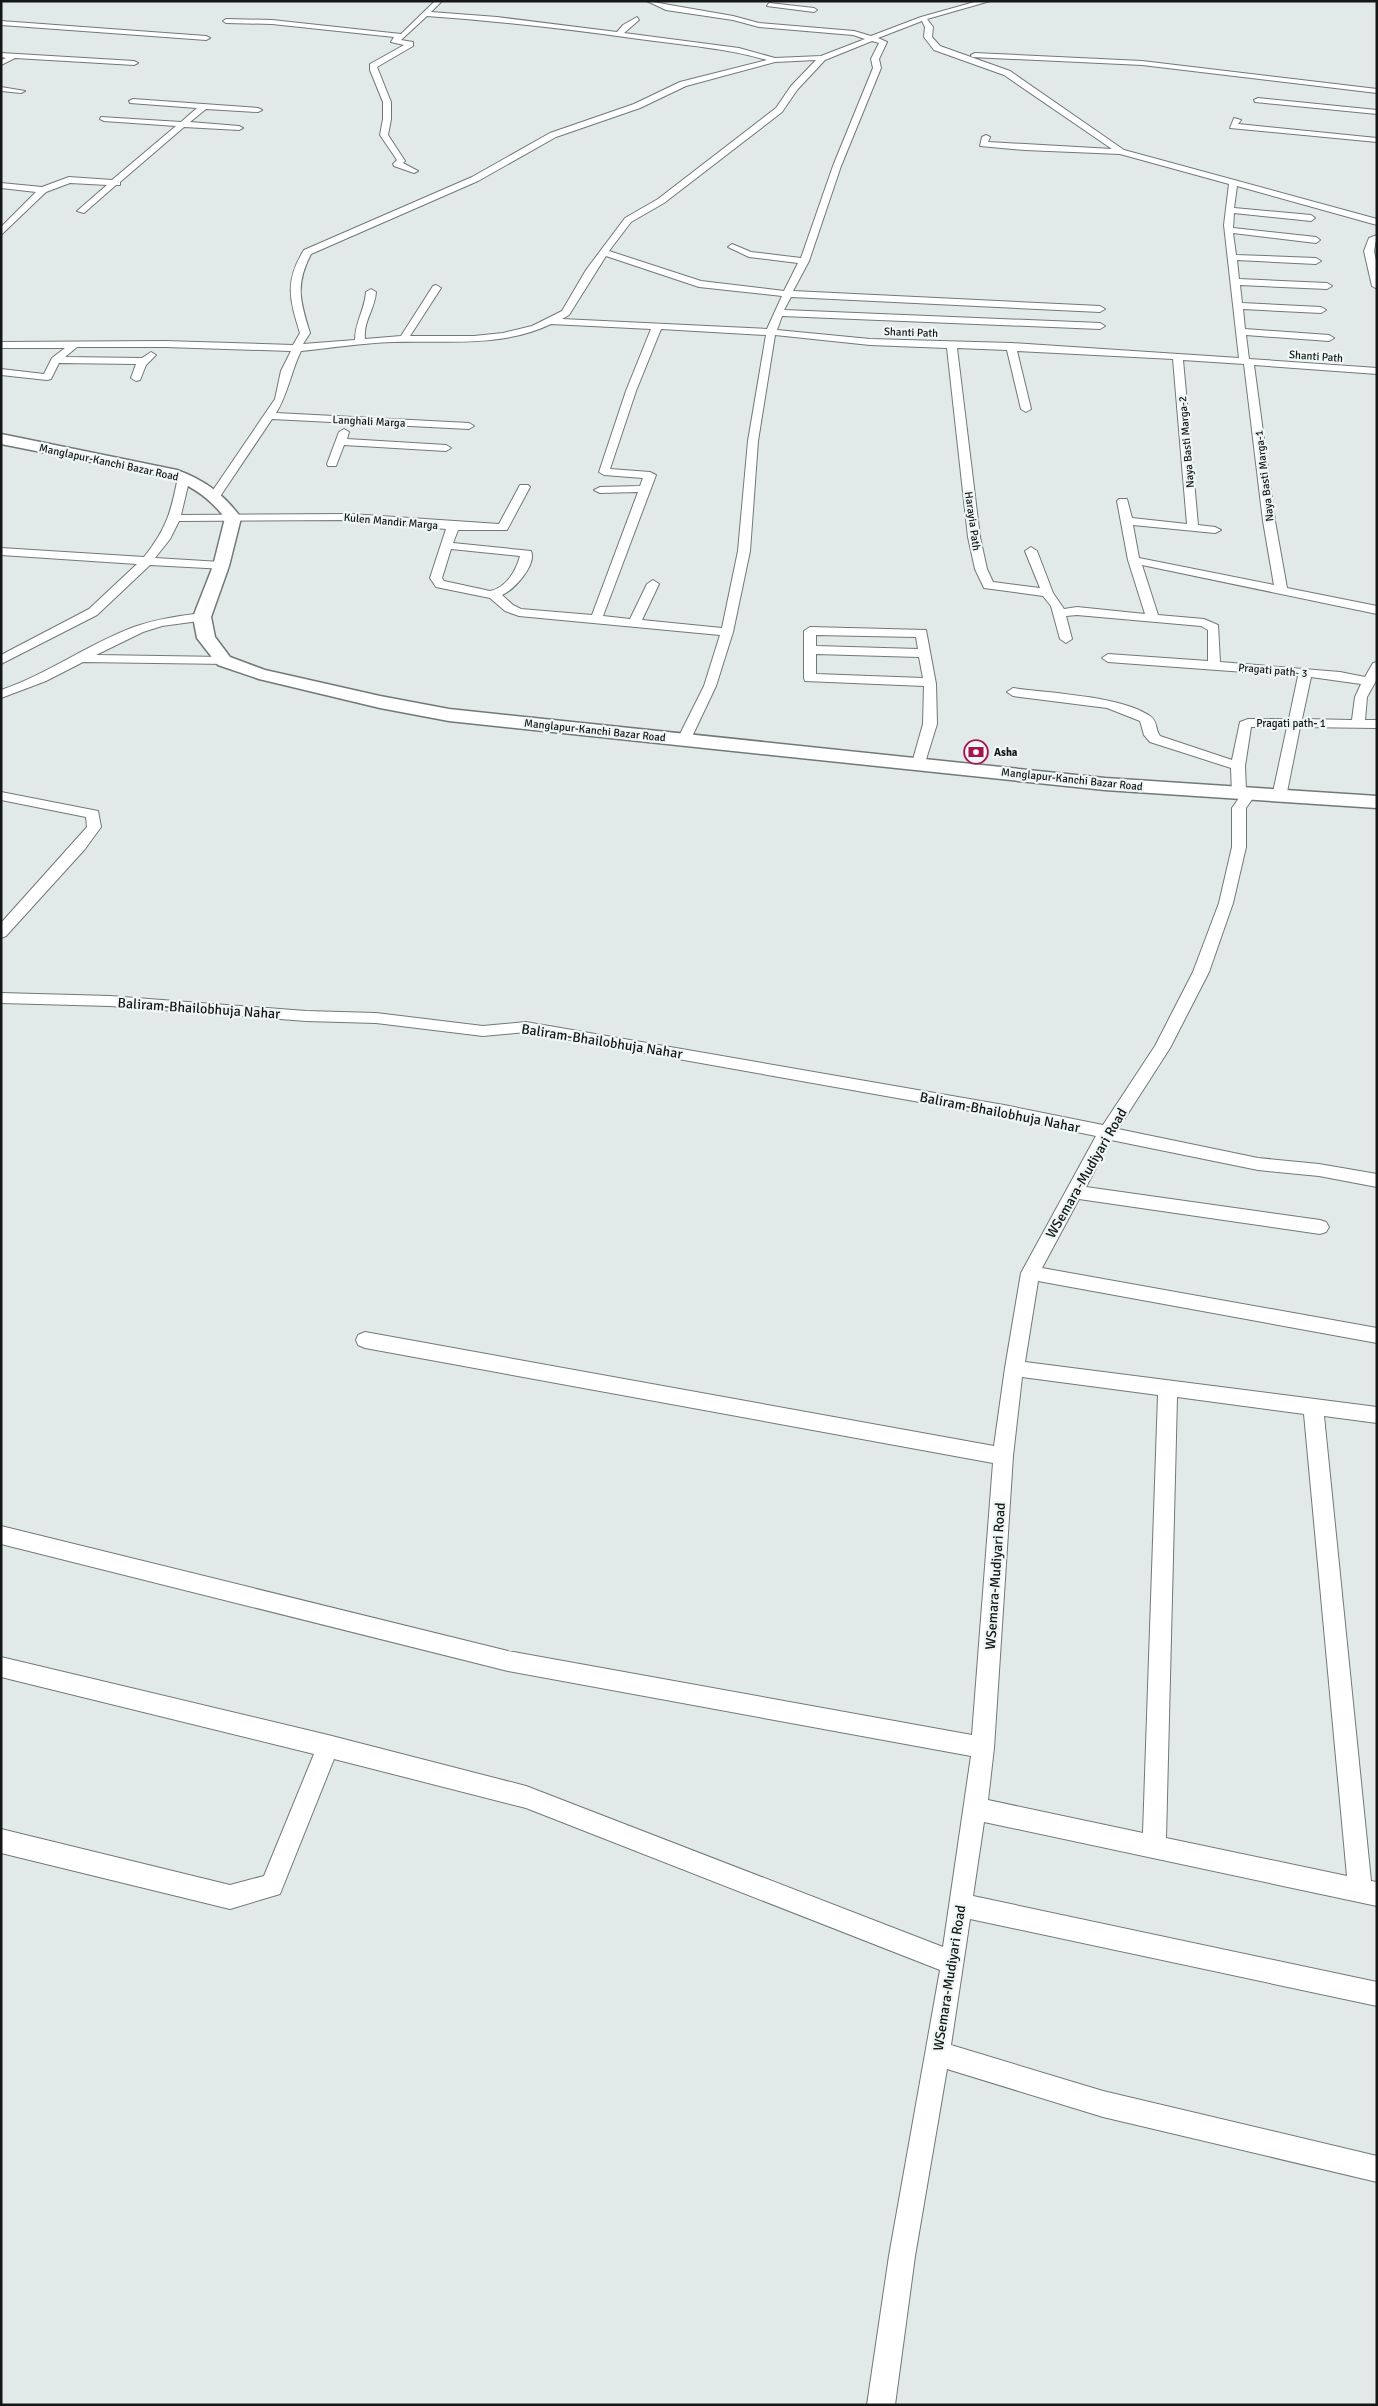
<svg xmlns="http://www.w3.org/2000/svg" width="1378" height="2406" font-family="Signika,sans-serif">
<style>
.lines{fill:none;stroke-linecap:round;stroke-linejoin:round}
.street-casing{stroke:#717977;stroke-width:2}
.secondary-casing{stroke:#717977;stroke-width:3}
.street{fill:#fff;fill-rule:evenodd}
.secondary{fill:#fff;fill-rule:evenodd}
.labels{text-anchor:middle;stroke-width:4.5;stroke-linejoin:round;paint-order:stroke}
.far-street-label{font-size:11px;fill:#141716;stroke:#eef7f5}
.far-poi-label{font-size:11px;font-weight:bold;fill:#141716;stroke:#eef7f5;text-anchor:start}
.street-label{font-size:14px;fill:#141716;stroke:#eef7f5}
</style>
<rect width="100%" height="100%" fill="#e1eae8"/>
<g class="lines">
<g class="street-casing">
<path id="street" d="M435,1H442L431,12L497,17L617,32L623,25L637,17L639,20L624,33L739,48L775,58L821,56L865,39L853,35L759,27L733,20L666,10L647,1L733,16L759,23L854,31L871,36L921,17L978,1H990L927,19L933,27L932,37L940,46L1010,71L1124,150L1377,219V225L1237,186L1234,208L1311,215L1315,218L1311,221L1234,213L1233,228L1316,237L1320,240L1316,243L1233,233L1236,255L1316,258L1321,261L1316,264L1237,260L1239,279L1327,283L1332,286L1327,289L1240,285L1242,303L1321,307L1326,310L1321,313L1243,309L1245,329L1329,335L1334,338L1329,341L1246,335L1249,359L1377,368V374L1254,365L1275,521L1287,588L1377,606V614L1142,565L1158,615L1204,619L1218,625L1220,662L1340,672L1365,677L1373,663L1377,662V679L1367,697L1365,720H1377V728L1300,727L1286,797L1279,801L1272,797L1287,727H1251L1245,766L1246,791L1253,792L1255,795L1246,808V847L1233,903L1209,972L1170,1048L1118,1129L1258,1158L1319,1164L1377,1174V1187L1319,1176L1258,1170L1111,1140L1086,1187L1320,1220L1326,1222L1329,1227L1326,1232L1320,1234L1079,1199L1042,1268L1377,1328V1343L1038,1281L1025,1362L1377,1407V1423L1324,1416L1371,1881L1377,1882V1906L984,1822L973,1896L1377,1982V2006L970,1919L951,2045L1103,2091L1377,2156V2182L1103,2117L947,2069L915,2256L895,2405H867L889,2256L940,1970L526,1808L334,1759L280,1894L230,1909L1,1853V1829L230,1885L264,1876L314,1754L1,1677V1657L328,1735L526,1786L943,1947L971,1756L508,1671L1,1544V1526L508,1651L972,1735L993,1463L365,1348L358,1345L356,1340L358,1335L365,1332L994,1446L1005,1368L1021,1273L1096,1136L1004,1117L526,1032L483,1036L376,1023L306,1021L110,1006L1,1003V993L110,996L306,1011L376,1013L483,1026L526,1022L1004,1105L1103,1125L1155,1046L1193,972L1219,903L1232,847V808L1239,798L1232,794L1231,768L1150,742L1144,735L1140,721L1107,708L1013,696L1007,692L1013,688C1048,693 1122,696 1150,716C1158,721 1155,730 1160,736L1232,760L1240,722L1248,719H1289L1298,676L1108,662L1102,658L1108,654L1208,661V630L1201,626L1077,615L1066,616L1072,639L1066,643L1060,639L1051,606L1043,596L984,588L975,569L968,537L947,348L870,345L775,335L758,441L750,551L733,632L716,686L689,743L684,744L677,740L704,686L720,635L519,616L505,611L490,598L436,587L430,578L446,529L351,520L179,521L170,539L155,558L221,562L227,566L225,569L150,565L97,615L1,664V655L89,609L137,564L1,555V548L144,557C167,528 171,512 178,477L184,474L190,477L181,515L351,514L499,524L520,485H528L530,487L507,530H458L453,543L531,551C537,565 514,590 502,595L513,605L521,609L592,615L638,492L600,493L594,490L600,487L640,486L643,478L604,475L599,472L626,391L651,329L551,324C502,348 445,340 393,342C362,343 331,348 301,351C291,371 288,394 276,413L469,423L474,426L469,429L272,419L219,498L215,499L209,496L275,399L281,371L291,351L165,347H77L65,357L142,358L151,352L156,355L146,365L140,380L136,381L131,378L136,364L59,363L51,379L47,380L1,375V369L44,374L52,358L65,348H1V342L165,341L293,345L300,333C290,300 284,282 304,250L472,177L550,133L634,104L680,82L767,60C725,48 682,45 639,39C569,29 498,21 427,16L401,40L413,42V46L377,67L391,102V119L388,135L405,161L403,163L418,171L414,173L394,166L393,164L397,160L380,135L383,119V102L370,70V64L404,45L391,42L394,37L272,24L226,23L223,21L226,19L272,20L401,34ZM922,21L925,27L924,37L934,50L1004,75L1112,149L988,142L990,137L986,135L982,137L980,146L1025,150L1120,154L1229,184L1224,225L1239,358L1011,343L870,339L777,330L782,316L1100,329L1105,326L1100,323L784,310L791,297L1100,312L1105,309L1100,306L793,291L809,261L841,166L881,68L879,59L887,42L878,38ZM872,41L879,43L871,59L873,68L833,166L801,258L751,252L732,244L728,247L749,257L798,263L784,291L701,281L609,251L631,222L664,203L782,112L797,90L825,60ZM816,60L791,86L776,108L658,199L625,218L586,270L562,311L532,326L503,333L474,336H410L441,288L436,285L433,286L401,336L365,339C363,321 375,309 376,292L371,289L366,292C365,309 355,322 355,340L303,344L310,333C300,301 295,285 311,254L478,181L556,137L640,108L686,86L775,62ZM606,256L699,287L782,296L767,329L562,319L569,315ZM661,329L766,335L748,441L738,551L722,628L642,620L659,584L653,580L647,584L630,619L603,616L656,475L650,472L610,469L636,391ZM957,348L1007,350L1021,409L1026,412L1031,409L1017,351L1173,359L1187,524L1132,518L1127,499H1119L1117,501L1128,560L1145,614L1077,607L1064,609L1053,593L1037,551L1031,547L1025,551L1040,588L993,582L987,569L980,537ZM1183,360L1244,364L1263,521L1274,585L1139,558L1133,525L1215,533L1221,530L1215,527L1198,525ZM451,549L520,556C516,571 506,588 490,591L444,581L442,578ZM1311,677L1361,684L1355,697L1352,720L1302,719ZM1022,1377L1158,1395L1143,1833L988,1800L994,1748L1013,1456ZM1177,1397L1304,1414L1347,1876L1166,1838Z
M769,3L814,8L817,10L814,12L767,6Z
M1,21L206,36L210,38L206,40L1,25Z
M1,53L134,61L138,63L134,65L15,58L1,65V60L6,58L1,57Z
M975,53L1142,61L1377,89V93L1142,65L972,57L971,55Z
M1,87L25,91L21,93L1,91Z
M1258,98L1377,110V114L1255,102L1254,100Z
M133,99L258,108L262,110L258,112L206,109L190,122L239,126L243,128L239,130L184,127L120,182V185H116L84,213L77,211L107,185L70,183L46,192L1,235V227L36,192L1,188V183L42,187L69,177L112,180L176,126L104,121L100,119L101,117L181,122L197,108L130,103L129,101Z
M1234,118L1241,120L1238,124L1377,138V142L1230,128Z
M1377,235L1374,251L1377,265V289L1372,286L1364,251L1369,238Z
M344,429L349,432L347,439L446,445L451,448L446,451L344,445L336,466H328L327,464L339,432Z
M202,613L208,617L206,620L162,626L143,632L96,655L224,657L228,658L230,661L228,664L83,662L46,681L1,698V690C48,674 88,644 134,627C156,619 179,616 202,613Z
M810,627L926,630L936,684L937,724L924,766L919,767L912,763L923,724L924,686L805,681L804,678V631ZM816,635L916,637L918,649L816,646ZM816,654L919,657L923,678L816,674Z
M1,792L98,811L101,827L85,849L6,936L1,938V923L87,827L86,817L1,800Z"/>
</g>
<g class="secondary-casing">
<path id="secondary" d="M1,434L177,470C204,480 224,494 241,518L229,566L211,617L215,637L230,657L265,670L380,696L449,709L1105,778L1377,796V808L1105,790L449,721L380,708L259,679L218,665L197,638L193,617L213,566L225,518C210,498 191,485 167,477L1,444Z"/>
</g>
<use href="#street" class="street"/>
<use href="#secondary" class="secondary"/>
</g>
<defs>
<g id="bank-ring" transform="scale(1.25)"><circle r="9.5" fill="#eef7f5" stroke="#a71551" stroke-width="1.5"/><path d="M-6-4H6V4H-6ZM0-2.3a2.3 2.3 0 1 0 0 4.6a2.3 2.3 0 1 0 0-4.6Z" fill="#a71551"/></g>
</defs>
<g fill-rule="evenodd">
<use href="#bank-ring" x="976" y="752"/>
</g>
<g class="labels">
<g class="far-street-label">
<text transform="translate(911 332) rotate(2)" y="4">Shanti Path</text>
<text transform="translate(1316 356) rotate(4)" y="4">Shanti Path</text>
<text transform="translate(369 421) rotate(3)" y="4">Langhali Marga</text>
<text transform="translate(1186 442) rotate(-95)" y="4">Naya Basti Marga-2</text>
<text transform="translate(109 462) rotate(12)" y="4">Manglapur-Kanchi Bazar Road</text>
<text transform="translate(1264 476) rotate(-97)" y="4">Naya Basti Marga-1</text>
<text transform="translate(391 521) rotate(5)" y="4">Kulen Mandir Marga</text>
<text transform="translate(973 521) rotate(82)" y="4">Harayia Path</text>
<text transform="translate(1273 670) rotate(5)" y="4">Pragati path- 3</text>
<text x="1291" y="727">Pragati path- 1</text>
<text transform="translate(595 730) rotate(6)" y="4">Manglapur-Kanchi Bazar Road</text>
<text transform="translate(1072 779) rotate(6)" y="4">Manglapur-Kanchi Bazar Road</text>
</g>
<g class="far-poi-label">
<text x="994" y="756">Asha</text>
</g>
<g class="street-label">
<text transform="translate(199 1008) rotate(4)" y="5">Baliram-Bhailobhuja Nahar</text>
<text transform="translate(602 1041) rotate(9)" y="5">Baliram-Bhailobhuja Nahar</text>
<text transform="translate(1000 1112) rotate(11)" y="5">Baliram-Bhailobhuja Nahar</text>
<text transform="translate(1086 1173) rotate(-60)" y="5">WSemara-Mudiyari Road</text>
<text transform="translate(995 1576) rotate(-86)" y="5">WSemara-Mudiyari Road</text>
<text transform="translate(949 1978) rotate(-81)" y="5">WSemara-Mudiyari Road</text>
</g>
</g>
<rect width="1378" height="2406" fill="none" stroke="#141716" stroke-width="5"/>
</svg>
